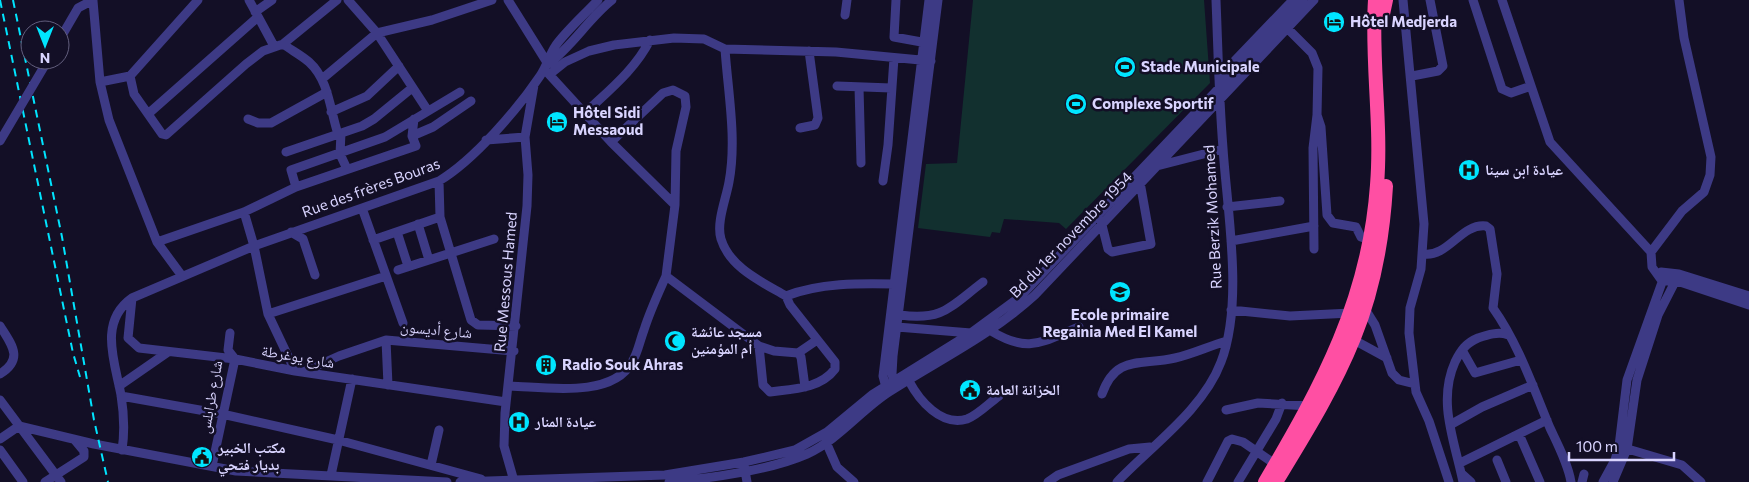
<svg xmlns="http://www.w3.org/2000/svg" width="1749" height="482" font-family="Commissioner,'Noto Naskh Arabic',sans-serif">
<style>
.garden{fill:#12302f}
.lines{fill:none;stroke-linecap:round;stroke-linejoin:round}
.minor{stroke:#3d3a85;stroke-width:9}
.highway{stroke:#ff4fa3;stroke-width:14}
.rail{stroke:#00e5ff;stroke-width:2;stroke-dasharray:8 6;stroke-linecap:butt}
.minor-bridge{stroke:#3d3a85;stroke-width:9}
.labels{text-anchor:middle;stroke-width:5;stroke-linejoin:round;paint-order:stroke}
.poi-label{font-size:15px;font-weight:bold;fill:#d9d4ff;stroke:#130f26;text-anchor:start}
.street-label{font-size:15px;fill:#d9d4ff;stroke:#130f26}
</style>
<rect width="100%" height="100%" fill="#130f26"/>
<path class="garden" d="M973,0H1204L1210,83L1066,229L1059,223L1004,219L1000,233L992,232L990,237L918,228L926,164L957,163Z"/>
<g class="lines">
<path class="minor" d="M91,0L93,1L100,82L109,120L157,242L182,276
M249,0L274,46
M348,0L377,33L428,111
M508,0L548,64
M896,0L894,37L927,43
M1403,0L1424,224L1421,269L1410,308L1409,333L1416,392L1429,421L1449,482
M1473,0L1502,89L1511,93L1531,86
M1502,0L1550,142L1651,252L1652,267L1662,281
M255,12L272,0
M845,15L847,0
M1288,29L1312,53L1318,68L1317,115L1313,148L1314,249
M60,39L78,8L93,0
M283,44C291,50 301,55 309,62C329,80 330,110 338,134
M725,49C728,93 737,139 729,182C726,199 716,223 721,239C730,268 762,282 786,296C819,283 860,283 895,284
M548,64C572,47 588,19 612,0
M546,71L611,142L675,205
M550,74L565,62L589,51L614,45L674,38L704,39L725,49L836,52L931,61
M130,76L134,94L162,134L166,135L246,64L263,51L283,44L337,0
M1412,76L1438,71L1443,66L1430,0
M1219,77L1293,0
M322,79L377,33L432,20L492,0
M100,82L130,76L198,0
M837,86L891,88
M859,87L861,163
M331,112L367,96L399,66
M148,114L258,17
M584,114C608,91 635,70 650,40
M1317,115L1321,127L1327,215L1333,223L1356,227L1361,237L1370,240
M248,119L258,123H271L327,92
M800,128L815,125L818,118L809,51
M341,133L340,154L347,169
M412,136L433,127L471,101
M486,140L525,137
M611,142L663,93L673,90L685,96L686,107L676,151L675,205L666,276L759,346L774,351L798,353L801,357L805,387
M286,152L362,126L374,119L412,88
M1157,166L1223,149
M439,181L440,217L471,320L478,325L516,326
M883,181L888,145L894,58
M296,187L291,170L385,137L460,92
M1227,207L1280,201
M362,208L403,323
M244,212L254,246L268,314L295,371
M1101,221L1108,249L1112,252L1151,244L1140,182
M418,224L429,260
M291,232L303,239L315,275
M397,232L408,266
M373,240L440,217
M1231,241L1314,226
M157,242L244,212L296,187L416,146L412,136L414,119
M1651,252L1682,211L1704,192L1710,175L1711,157L1684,38L1679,0
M1423,254C1448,258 1461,223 1486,226L1490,229L1497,274L1493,308C1518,343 1533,387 1550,428C1558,445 1568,464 1571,482
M398,270L494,239
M1661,272L1679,274L1749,296
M1662,281H1677L1749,305
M132,298L128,338L139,348L235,359L295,371L506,402
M1365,309L1375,325L1392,373L1399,380L1415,384
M1231,310L1290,316L1351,313
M268,314L386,276
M900,315C943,321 950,307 983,282
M0,326C12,345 24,359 0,374
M897,327L971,333
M991,331C1029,354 1041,342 1079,327
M386,340L388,385
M1354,340L1387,358
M759,346L763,385L770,392C792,389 820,389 835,369V362L790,305L786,296
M1462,350L1475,373L1521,360
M798,353L817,340
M303,372L339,356L386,340L514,351
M909,381C919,400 941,427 967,419C978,415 989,403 999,396
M895,385L892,374L893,356L938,0
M119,386L168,352
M510,386C544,387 612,399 632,362C638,353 640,340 644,330C650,311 658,294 666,276
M887,391L883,376L929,0
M1102,394C1116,354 1141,366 1175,358C1193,354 1209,346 1227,341
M121,396L222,414L338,440L481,479
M0,400L61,482
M1226,410L1258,403L1309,406
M1450,425L1482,407L1533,385
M1519,434L1540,482
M0,439L19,426L94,444L236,471L447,482
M826,442L837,467L854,482
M1621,447L1682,465L1701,482
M0,450L23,482
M122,450C125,431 124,414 121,395C115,362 98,322 132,298L254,246L439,181C474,160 517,110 540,76C547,66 549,55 556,45C568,29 584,15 598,0
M1497,460L1506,482
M1460,463L1547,420
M431,465L439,430
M744,465L747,482
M212,466L235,359L228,350L230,333
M1461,473L1471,482
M331,475L352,379
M514,481L504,446L505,413L527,206L528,175L525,137L534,85
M45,482L84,457V451L74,439
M460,482L665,475L744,462L795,450L827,432L873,394L971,333L1020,297L1303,0
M669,482C712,478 768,471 807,454C838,440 861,410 889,392C939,360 991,335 1035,295L1314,0
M1048,482L1058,475L1129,449L1150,447
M1117,482C1151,446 1203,410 1221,362C1244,302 1227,211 1223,148C1219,99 1218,49 1216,0
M1207,482L1228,441L1232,439L1243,442L1275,464
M1238,482L1276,419L1282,403
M1463,482C1455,442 1437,402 1455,362C1461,350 1466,343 1478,338C1487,335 1499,331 1508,335
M1582,482L1584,474
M1603,482L1615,460L1619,446L1627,380L1665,274
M1613,482L1627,449L1637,380L1658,315L1679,274"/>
<path class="highway" d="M1383,14L1386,0
M1265,482C1322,386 1369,299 1377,185C1382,124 1371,61 1375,0
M1276,482C1304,436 1334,388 1354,338C1374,289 1383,238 1386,186"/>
<path class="rail" d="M0,0L73,353L80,377
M13,0L62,237L94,420L108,482"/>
<path class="minor-bridge" d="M0,141L48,60"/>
</g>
<defs>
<g id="hotel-disc" transform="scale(1.125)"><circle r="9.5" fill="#00e5ff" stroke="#130f26"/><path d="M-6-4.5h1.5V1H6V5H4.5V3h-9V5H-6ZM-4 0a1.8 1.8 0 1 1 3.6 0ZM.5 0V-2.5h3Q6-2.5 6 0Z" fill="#111"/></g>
<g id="stadium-disc" transform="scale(1.125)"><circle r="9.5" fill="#00e5ff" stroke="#130f26"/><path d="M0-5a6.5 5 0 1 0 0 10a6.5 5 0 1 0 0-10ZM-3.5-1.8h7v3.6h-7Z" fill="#111"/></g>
<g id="hospital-disc" transform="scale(1.125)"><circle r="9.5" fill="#00e5ff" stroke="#130f26"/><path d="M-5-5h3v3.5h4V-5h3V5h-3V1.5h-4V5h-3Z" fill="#111"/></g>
<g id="school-disc" transform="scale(1.125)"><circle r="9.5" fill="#00e5ff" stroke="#130f26"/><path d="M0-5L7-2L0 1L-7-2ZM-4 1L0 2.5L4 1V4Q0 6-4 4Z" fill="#111"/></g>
<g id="mosque-disc" transform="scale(1.125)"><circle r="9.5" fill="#00e5ff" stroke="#130f26"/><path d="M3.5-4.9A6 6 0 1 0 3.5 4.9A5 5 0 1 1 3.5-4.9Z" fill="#111"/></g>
<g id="building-disc" transform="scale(1.125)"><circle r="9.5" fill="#00e5ff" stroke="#130f26"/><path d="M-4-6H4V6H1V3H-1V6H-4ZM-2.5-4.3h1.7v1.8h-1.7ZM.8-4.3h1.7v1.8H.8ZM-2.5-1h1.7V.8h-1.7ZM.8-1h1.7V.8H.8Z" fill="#111"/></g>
<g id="civic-disc" transform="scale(1.125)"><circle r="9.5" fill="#00e5ff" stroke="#130f26"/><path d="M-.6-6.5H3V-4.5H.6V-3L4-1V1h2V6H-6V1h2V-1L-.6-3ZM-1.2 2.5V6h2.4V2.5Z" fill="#111"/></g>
</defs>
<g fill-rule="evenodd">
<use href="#hotel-disc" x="1334" y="22"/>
<use href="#stadium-disc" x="1125" y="67"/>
<use href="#stadium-disc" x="1076" y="104"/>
<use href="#hotel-disc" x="557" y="122"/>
<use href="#hospital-disc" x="1469" y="170"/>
<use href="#school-disc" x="1120" y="292"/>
<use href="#mosque-disc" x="675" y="341"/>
<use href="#building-disc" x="546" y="365"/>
<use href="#civic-disc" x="970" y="390"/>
<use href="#hospital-disc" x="519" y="422"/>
<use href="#civic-disc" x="202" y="457"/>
</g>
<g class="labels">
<g class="poi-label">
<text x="1350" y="27">Hôtel Medjerda</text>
<text x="1141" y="72">Stade Municipale</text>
<text x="1092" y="109">Complexe Sportif</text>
<text x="573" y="118">Hôtel Sidi<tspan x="573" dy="17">Messaoud</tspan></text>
<text x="1485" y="175">عيادة ابن سينا</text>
<text x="1120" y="320" text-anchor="middle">Ecole primaire<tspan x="1120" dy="17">Regainia Med El Kamel</tspan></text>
<text x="691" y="337">مسجد عائشة<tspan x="691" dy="17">أم المؤمنين</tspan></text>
<text x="562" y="370">Radio Souk Ahras</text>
<text x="986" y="395">الخزانة العامة</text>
<text x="535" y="427">عيادة المنار</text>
<text x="218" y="453">مكتب الخبير<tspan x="218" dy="17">بديار فتحي</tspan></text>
</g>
<g class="street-label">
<text transform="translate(371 188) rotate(-20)" y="5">Rue des frères Bouras</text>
<text transform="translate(1213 217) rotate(-93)" y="5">Rue Berzik Mohamed</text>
<text transform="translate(1071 235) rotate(-46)" y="5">Bd du 1er novembre 1954</text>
<text transform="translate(506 282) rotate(-85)" y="5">Rue Messous Hamed</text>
<text transform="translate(436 330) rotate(5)" y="5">شارع أديسون</text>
<text transform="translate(298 357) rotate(10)" y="5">شارع يوغرطة</text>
<text transform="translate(211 397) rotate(-80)" y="5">شارع طرابلس</text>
</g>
</g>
<g transform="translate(45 45) rotate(180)"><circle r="24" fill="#130f26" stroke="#625e7d"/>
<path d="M0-4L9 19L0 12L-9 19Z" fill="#00e5ff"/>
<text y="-8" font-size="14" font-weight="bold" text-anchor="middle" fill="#d9d4ff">N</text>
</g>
<path d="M1569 452v8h105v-8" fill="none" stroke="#d9d4ff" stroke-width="2.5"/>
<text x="1576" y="452" font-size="15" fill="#d9d4ff" stroke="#130f26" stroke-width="4" paint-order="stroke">100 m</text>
</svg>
